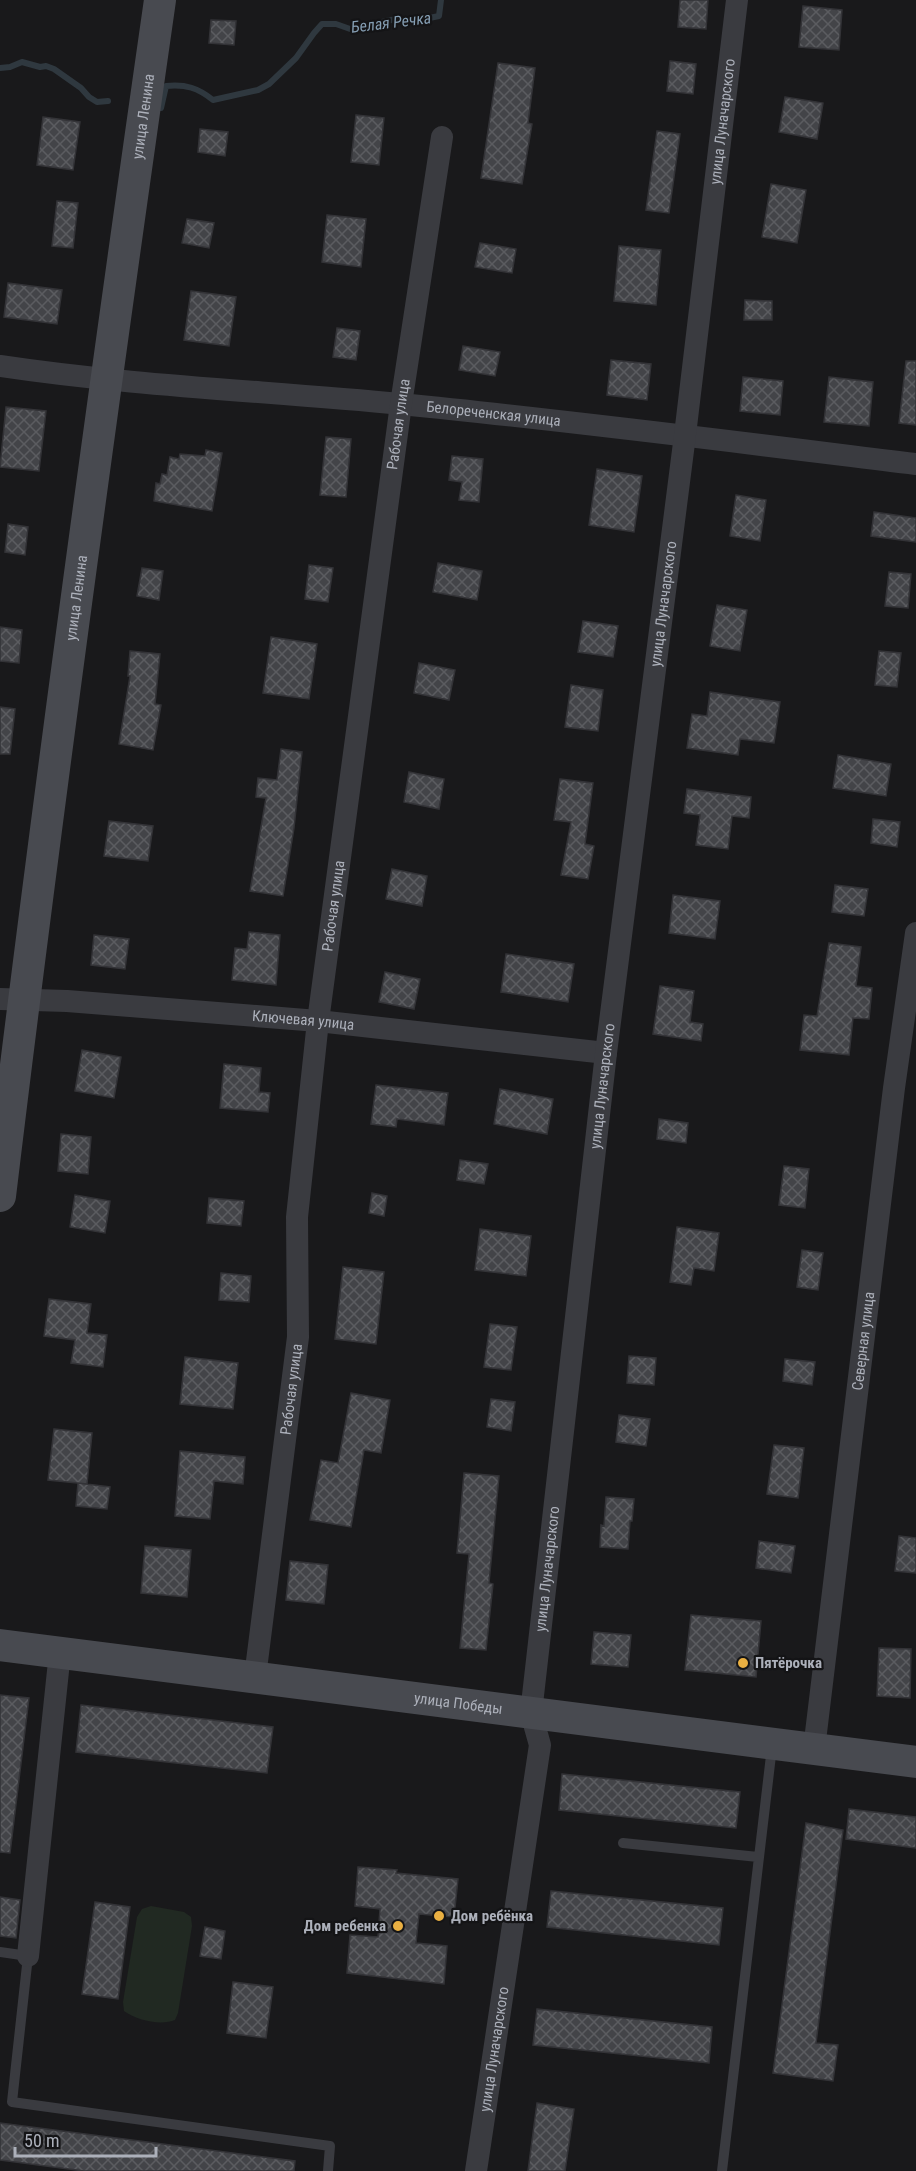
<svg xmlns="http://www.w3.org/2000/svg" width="916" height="2171" font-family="'Roboto Condensed',sans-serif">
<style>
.grass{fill:#212922}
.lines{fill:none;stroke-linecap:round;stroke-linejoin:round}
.stream{stroke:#2f383f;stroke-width:6}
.building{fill:url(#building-cross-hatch);stroke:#333337;stroke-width:1.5}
.service{stroke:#3a3b40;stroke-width:10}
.minor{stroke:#3a3b40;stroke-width:22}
.secondary{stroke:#484a50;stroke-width:32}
.poi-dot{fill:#eab042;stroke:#141416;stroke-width:2}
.labels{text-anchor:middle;stroke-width:4.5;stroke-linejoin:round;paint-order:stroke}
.street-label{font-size:15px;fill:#acb0ba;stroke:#141416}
.poi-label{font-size:15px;font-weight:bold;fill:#acb0ba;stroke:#141416;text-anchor:start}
.water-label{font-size:16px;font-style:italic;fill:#859eb3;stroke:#141416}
</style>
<defs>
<pattern id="building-cross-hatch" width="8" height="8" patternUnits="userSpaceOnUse" patternTransform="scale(1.5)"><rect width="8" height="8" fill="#434448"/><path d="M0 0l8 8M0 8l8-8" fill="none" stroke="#5b5c60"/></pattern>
</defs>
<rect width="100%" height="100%" fill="#19191b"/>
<path class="grass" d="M151,1906L184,1912L191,1917L192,1926L178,2013L175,2020C161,2026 136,2020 124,2011L123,2002L137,1917L142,1909Z"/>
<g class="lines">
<path class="stream" d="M0,68L10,67L22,62L40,67L46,66L54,69L81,88L89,97L97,102L108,101
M161,108L166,86C186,84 198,88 213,100L258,90L269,84L296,58L314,33L322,24H336L353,30L386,21L397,19L415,21L439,16L441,0"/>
</g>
<path class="building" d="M680,0H708L706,29L678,27Z
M803,6L842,10L839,50L799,47Z
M211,20L236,21L234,45L209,43Z
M670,61L696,64L693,94L667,91Z
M498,63L535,68L528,123L532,124L522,184L481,178Z
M785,97L823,103L817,139L779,132Z
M356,115L384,118L379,165L351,162Z
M43,117L80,122L73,170L37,165Z
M200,129L228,132L225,156L198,152Z
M657,131L680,134L669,213L646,210Z
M771,184L806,190L797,243L762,237Z
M57,201L78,203L73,248L52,246Z
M327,215L366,219L361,267L322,262Z
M187,219L214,223L209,248L182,243Z
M480,243L516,249L512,273L475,267Z
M619,246L661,250L656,305L614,301Z
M8,283L62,290L57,324L4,317Z
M191,291L236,297L229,346L184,340Z
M745,300L772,301V320H744Z
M337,328L360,331L356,360L333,357Z
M463,346L500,352L495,376L459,370Z
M611,360L651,364L647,400L607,395Z
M906,361H916V425L899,423Z
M743,377L783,381L780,415L740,411Z
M829,377L873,382L869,426L824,422Z
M6,407L46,411L39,471L0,467Z
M326,437L351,439L346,497L320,495Z
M206,450L222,453L212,511L154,501L156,483L160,484L162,474L167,475L170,457L179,459L180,454L205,456Z
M452,456L483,459L479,502L459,500L462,482L449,480Z
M597,469L642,476L634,532L589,525Z
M736,495L766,500L760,541L730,536Z
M874,512L916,518V542L871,536Z
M8,524L28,527L25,555L5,552Z
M438,563L482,571L477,600L433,592Z
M309,565L333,568L328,602L305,599Z
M142,568L163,571L159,600L137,596Z
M889,572L911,574L908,608L885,606Z
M717,605L747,610L740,651L710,646Z
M583,621L618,626L613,657L578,652Z
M0,627L22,630L19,663L0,661Z
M271,637L317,644L309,699L263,693Z
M130,651L160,654L155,704L161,705L153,750L119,744L130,676H128Z
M879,651L901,653L897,687L875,685Z
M419,663L455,670L449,700L414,693Z
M571,685L603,690L598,731L565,727Z
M710,692L780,702L774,743L740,739L738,755L687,748L692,714L707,716Z
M0,707L15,709L10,754H0Z
M281,749L302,752L294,828L283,896L250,891L266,798L256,797L258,778L277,780Z
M838,755L891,764L886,796L833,788Z
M409,772L444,779L439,809L404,802Z
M560,779L593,783L585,844L594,846L588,879L561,875L571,822L554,820Z
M687,789L751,797L749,818L732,816L728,849L696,845L700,815L684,813Z
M873,819L900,822L897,847L871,843Z
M109,821L153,826L148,861L104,856Z
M392,869L427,876L422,906L386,899Z
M835,885L868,889L864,916L832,912Z
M673,895L720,901L715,939L669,933Z
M249,932L280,935L276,985L232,980L235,948L247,949Z
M94,935L129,939L125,969L91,965Z
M829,943L861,947L856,986L872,988L869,1019L853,1018L849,1055L800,1050L804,1015L817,1016Z
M506,954L574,964L568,1002L501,992Z
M385,972L420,979L414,1009L379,1002Z
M660,986L694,991L690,1022L703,1024L701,1041L653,1034Z
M82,1050L121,1057L114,1098L75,1091Z
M224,1064L261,1068L259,1092L270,1093L268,1112L220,1108Z
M376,1085L448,1093L444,1125L397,1119L396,1127L371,1124Z
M500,1089L553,1099L547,1134L494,1124Z
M659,1119L688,1123L686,1143L657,1139Z
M61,1134L91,1137L88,1174L58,1171Z
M460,1160L488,1164L484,1184L457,1180Z
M784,1166L809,1169L805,1208L779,1205Z
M372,1193L387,1196L384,1216L369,1213Z
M75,1195L110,1201L105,1233L70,1227Z
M209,1198L244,1201L241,1226L207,1223Z
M677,1227L719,1233L714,1271L694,1268L691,1285L670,1282Z
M480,1229L531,1236L526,1276L475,1270Z
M802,1250L823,1253L818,1290L797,1287Z
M343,1267L384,1272L376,1344L335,1339Z
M221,1273L251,1276L249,1302L219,1300Z
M49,1299L91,1304L87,1333L107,1335L103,1367L71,1363L75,1340L44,1336Z
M490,1324L517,1327L511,1370L484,1367Z
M629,1356L656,1358L654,1385L627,1383Z
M185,1357L238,1363L233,1409L180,1404Z
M785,1359L815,1362L812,1385L783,1381Z
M351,1393L390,1400L381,1453L364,1450L351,1527L310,1520L321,1460L338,1463Z
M491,1399L515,1402L511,1431L487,1427Z
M619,1415L650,1419L646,1446L616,1442Z
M54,1429L92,1433L87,1484L48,1480Z
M774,1445L804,1448L798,1498L767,1494Z
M180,1451L245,1457L243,1484L214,1481L210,1519L175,1516Z
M464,1473L499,1476L489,1583L493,1584L486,1650L460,1648L469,1554L457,1553Z
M78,1483L110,1487L107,1509L76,1506Z
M606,1497L634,1499L632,1521H630L628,1549L600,1547L601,1525L604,1526Z
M899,1536L916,1538V1573L895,1571Z
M759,1541L795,1546L791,1573L756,1568Z
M145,1546L191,1550L187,1597L141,1593Z
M290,1561L328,1565L324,1604L286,1600Z
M691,1615L761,1621L756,1677L685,1670Z
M594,1632L631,1635L628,1667L591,1664Z
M879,1648L911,1649L910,1698L877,1696Z
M0,1695L29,1698L10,1853L0,1852Z
M81,1705L273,1727L267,1773L76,1752Z
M562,1774L740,1792L736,1828L559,1810Z
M849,1809L916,1817V1848L846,1839Z
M806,1823L843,1830L816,2043L838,2045L833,2081L773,2073Z
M358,1867L397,1870L396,1873L458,1879L454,1917L419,1914L416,1943L447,1946L444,1984L347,1973L350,1935L378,1937L380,1909L355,1906Z
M551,1891L723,1908L719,1945L547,1927Z
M0,1897L20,1900L16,1938L0,1936Z
M95,1902L130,1907L118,1999L82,1994Z
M205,1927L225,1931L221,1959L200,1956Z
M233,1982L273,1987L266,2038L227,2033Z
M537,2009L712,2027L709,2063L533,2045Z
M537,2103L574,2109L565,2171H528Z
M0,2123L295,2161L294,2171H84L0,2160Z"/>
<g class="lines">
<path class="service" d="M623,1843L758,1857
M0,1952L28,1956L12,2102L330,2146L328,2171
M722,2171L772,1747"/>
<g class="minor">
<path id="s1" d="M0,366C133,386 267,391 401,404C573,421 745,443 916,464"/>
<path id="s2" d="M0,999L67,1001L318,1021L606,1053"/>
<path id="s3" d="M255,1677L298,1337L297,1217L318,1021L401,404L442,137"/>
<path id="s4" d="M814,1749L894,1088L916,933"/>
<path d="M28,1956L60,1652"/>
<path id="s5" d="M476,2171L540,1745L531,1713L606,1053L685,435L737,0"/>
</g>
<g class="secondary">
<path id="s6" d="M0,1196C48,797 103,398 160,0"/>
<path id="s7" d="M0,1645L916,1762"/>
</g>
</g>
<g class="poi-dot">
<circle cx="743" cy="1663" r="6"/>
<circle cx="439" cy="1916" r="6"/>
<circle cx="398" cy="1926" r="6"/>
</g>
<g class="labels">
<g class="street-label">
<text dy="5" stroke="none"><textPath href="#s6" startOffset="1089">улица Ленина</textPath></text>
<text dy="5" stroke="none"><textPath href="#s5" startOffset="2067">улица Луначарского</textPath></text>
<text dy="5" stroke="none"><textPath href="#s1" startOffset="496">Белореченская улица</textPath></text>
<text dy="5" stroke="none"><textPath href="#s3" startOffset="1262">Рабочая улица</textPath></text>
<text dy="5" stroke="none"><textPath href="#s6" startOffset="603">улица Ленина</textPath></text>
<text dy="5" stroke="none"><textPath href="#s5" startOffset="1581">улица Луначарского</textPath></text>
<text dy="5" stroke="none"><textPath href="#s3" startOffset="776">Рабочая улица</textPath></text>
<text dy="5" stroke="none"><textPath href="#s2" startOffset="304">Ключевая улица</textPath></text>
<text dy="5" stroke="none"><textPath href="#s5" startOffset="1095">улица Луначарского</textPath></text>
<text dy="5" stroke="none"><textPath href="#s4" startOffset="411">Северная улица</textPath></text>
<text dy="5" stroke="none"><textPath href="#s3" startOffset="290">Рабочая улица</textPath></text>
<text dy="5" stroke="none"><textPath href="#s5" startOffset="609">улица Луначарского</textPath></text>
<text dy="5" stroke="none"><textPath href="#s7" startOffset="462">улица Победы</textPath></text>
<text dy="5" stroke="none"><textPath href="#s5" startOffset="123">улица Луначарского</textPath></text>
</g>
<g class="poi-label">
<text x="755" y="1668">Пятёрочка</text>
<text x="451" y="1921">Дом ребёнка</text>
<text x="386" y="1931" text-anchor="end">Дом ребенка</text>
</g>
<g class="water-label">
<text transform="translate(391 22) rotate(-7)" y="6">Белая Речка</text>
</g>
</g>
<path d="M15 2147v9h141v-9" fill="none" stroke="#acb0ba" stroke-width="3"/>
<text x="24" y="2147" font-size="18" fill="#acb0ba" stroke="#141416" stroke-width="4.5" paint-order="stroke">50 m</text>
</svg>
